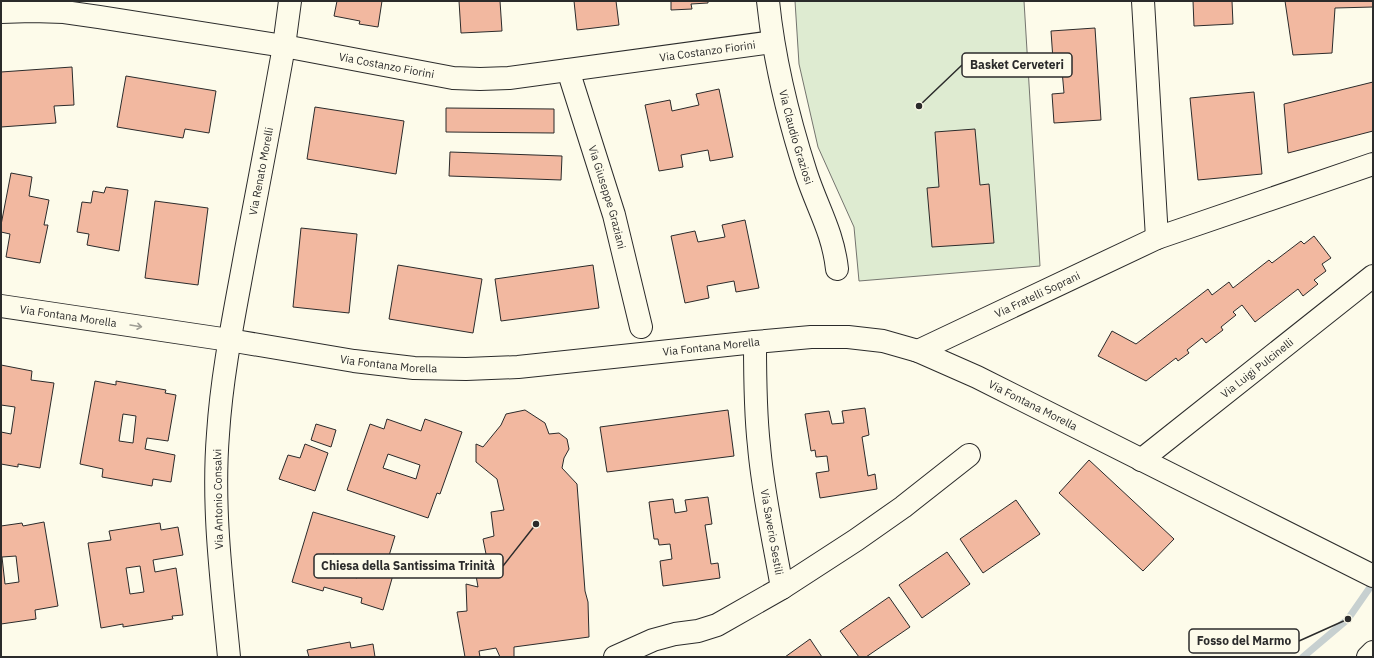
<svg xmlns="http://www.w3.org/2000/svg" width="1374" height="658" font-family="'IBM Plex Sans',sans-serif">
<style>
.green{fill:#deebd1;stroke:#74746e}
.lines{fill:none;stroke-linecap:round;stroke-linejoin:round}
.stream{stroke:#c7d0d0;stroke-width:7}
.building{fill:#f2b8a0;stroke:#2b2b2b;fill-rule:evenodd}
.minor-casing{stroke:#2b2b2b;stroke-width:24}
.minor{stroke:#fdfbea;stroke-width:22}
.oneway{stroke:#9e9d94}
.labels{text-anchor:middle;stroke-width:3;stroke-linejoin:round;paint-order:stroke}
.street-label{font-size:11px;fill:#2b2b2b;stroke:#fdfbea}
.leader{fill:none;stroke:#2b2b2b;stroke-width:1.5}
.callout-dot{fill:#2b2b2b;stroke:#fdfbea;stroke-width:1.5}
.callout{fill:#fdfbea;stroke:#2b2b2b;stroke-width:1.5}
.callout-label{font-size:12px;text-anchor:middle;font-weight:bold;fill:#2b2b2b}
</style>
<rect width="100%" height="100%" fill="#fdfbea"/>
<path class="green" d="M795,1H1024L1040,266L859,281L854,227L818,147L799,64Z"/>
<g class="lines">
<path class="stream" d="M1303,657L1348,619L1373,583"/>
</g>
<path class="building" d="M337,1H382L378,27L359,24L360,21L334,16Z
M459,1H500L502,31L461,33Z
M574,1H616L619,25L577,30Z
M671,1H708V3L691,4L692,9L671,10Z
M1193,1H1232L1233,24L1194,26Z
M1285,1H1373V7L1335,8L1332,53L1293,55Z
M1095,28L1101,120L1054,123L1052,94L1064,93L1061,59L1053,60L1051,31Z
M72,67L74,105L54,106L56,123L1,127V72Z
M126,76L216,91L209,133L185,129L183,138L117,127Z
M1373,82V131L1288,153L1284,104Z
M719,89L733,157L710,161L708,150L681,155L683,167L659,171L645,105L670,100L672,111L699,105L696,94Z
M1254,92L1262,174L1198,180L1190,98Z
M315,107L404,121L396,174L307,159Z
M446,108L554,109V133L446,132Z
M975,129L980,185L989,184L994,243L932,247L927,188L939,187L935,132Z
M450,152L562,156L561,180L449,176Z
M11,173L32,177L29,196L49,200L44,225H48L40,263L6,257L10,234L1,232V225Z
M106,187L128,190L119,251L87,245L89,234L77,232L82,202L91,203L93,191L104,193Z
M155,201L208,208L198,285L145,278Z
M745,220L759,288L736,292L734,281L707,286L709,298L685,303L671,236L695,231L698,242L725,237L722,225Z
M301,228L357,234L349,313L293,307Z
M1314,236L1331,258L1322,264L1326,271L1314,280L1318,284L1303,296L1298,289L1255,322L1242,305L1233,312L1236,315L1221,327L1223,330L1206,343L1202,338L1187,350L1189,353L1178,361L1176,358L1146,381L1098,356L1112,331L1136,344L1208,289L1212,295L1229,282L1233,288L1269,260L1272,263L1301,241L1304,244Z
M398,265L482,279L473,333L389,319Z
M593,265L599,308L501,321L495,279Z
M1,365L32,371L31,380L54,383L40,468L18,464V467L1,464V432L11,434L15,407L1,405V407Z
M95,381L116,385V381L166,390L165,393L176,395L168,441L147,438L145,449L175,455L171,482L153,479L152,486L102,477L103,469L80,464ZM123,414L136,416L133,443L119,441Z
M865,408L869,435L862,437L868,476L875,474L877,489L820,498L816,473L829,471L827,456L816,457L815,450L811,451L805,414L829,411L832,424L844,423L842,411Z
M525,410L545,423L549,434L559,433L567,439L569,449L564,458L562,468L577,484L585,591L588,602L589,637L514,647V657H500L496,648L479,651L480,657H465L457,612L467,611L466,584L478,587L473,558L487,559L483,539L494,536L491,512L504,510L497,479L476,462V444L483,447L501,425L506,414Z
M728,410L734,456L607,472L600,427Z
M387,419L421,431L425,419L462,432L440,494L437,493L428,518L347,490L370,424L384,429ZM388,454L420,465L416,479L383,468Z
M316,424L336,430L331,447L311,440Z
M305,444L328,453L315,491L279,479L288,455L300,458Z
M1089,460L1174,539L1143,571L1059,493Z
M708,497L712,524L705,525L711,564L718,563L720,578L663,586L660,561L672,559L670,544L659,545L658,539H654L649,502L673,499L675,513L687,511L685,500Z
M1016,500L1040,534L983,573L960,539Z
M313,512L395,536L388,559L397,561L383,610L361,603L362,598L324,587L323,591L292,582ZM333,554L362,564L357,578L328,569Z
M44,522L58,606L35,610L36,619L1,624V526L22,523L23,526ZM16,556L19,582L5,584L2,557Z
M160,523L161,530L178,527L183,555L153,560L155,572L176,568L183,615L172,616L173,619L123,627V624L101,628L88,543L111,540L109,531ZM140,566L144,592L130,594L126,568Z
M947,552L970,584L922,618L899,585Z
M889,597L910,627L866,657H859L840,631Z
M810,639L822,657H785Z
M350,642L351,648L373,644L375,657H309L307,650Z"/>
<g class="lines">
<g class="minor-casing">
<g id="minor">
<path id="s1" d="M768,1C774,60 788,117 806,173C817,207 833,232 837,269"/>
<path d="M1143,1L1157,238"/>
<path id="s2" d="M1,12L32,11L64,12L99,17L284,46L453,78L480,79L509,78L773,42"/>
<path id="s3" d="M568,70L614,215L641,327"/>
<path id="s4" d="M1,306L229,340L354,361L414,368L466,369L518,367L755,342L811,337H848L883,341L918,351L977,377L1373,576"/>
<path id="s5" d="M918,351L1157,238L1373,164"/>
<path id="s6" d="M1141,460L1373,276"/>
<path d="M782,588L856,540L903,507L969,455"/>
<path id="s7" d="M229,657C222,583 212,509 218,434C222,372 235,311 246,250C259,182 272,114 284,46L290,1"/>
<path d="M615,657L653,640L675,634L698,631L717,625L782,588C774,541 763,494 759,446C755,411 755,377 755,342"/>
<path d="M1368,657L1373,652"/>
</g>
</g>
<use href="#minor" class="minor"/>
</g>
<defs><path id="oneway-shaft" d="M-6 0H5M1.5-3L5.5 0L1.5 3" fill="none" stroke-width="1.6" stroke-linecap="round" stroke-linejoin="round"/></defs>
<use class="oneway" href="#oneway-shaft" transform="translate(136 326) rotate(9)"/>
<g class="labels">
<g class="street-label">
<text dy="4" stroke="none"><textPath href="#s2" startOffset="714">Via Costanzo Fiorini</textPath></text>
<text dy="4" stroke="none"><textPath href="#s2" startOffset="390">Via Costanzo Fiorini</textPath></text>
<text dy="4" stroke="none"><textPath href="#s1" startOffset="139">Via Claudio Graziosi</textPath></text>
<text dy="4" stroke="none"><textPath href="#s7" startOffset="490">Via Renato Morelli</textPath></text>
<text dy="4" stroke="none"><textPath href="#s3" startOffset="133">Via Giuseppe Graziani</textPath></text>
<text dy="4" stroke="none"><textPath href="#s5" startOffset="132">Via Fratelli Soprani</textPath></text>
<text dy="4" stroke="none"><textPath href="#s4" startOffset="68">Via Fontana Morella</textPath></text>
<text dy="4" stroke="none"><textPath href="#s4" startOffset="716">Via Fontana Morella</textPath></text>
<text dy="4" stroke="none"><textPath href="#s4" startOffset="392">Via Fontana Morella</textPath></text>
<text dy="4" stroke="none"><textPath href="#s6" startOffset="148">Via Luigi Pulcinelli</textPath></text>
<text dy="4" stroke="none"><textPath href="#s4" startOffset="1052">Via Fontana Morella</textPath></text>
<text transform="translate(218 499) rotate(-91)" y="4">Via Antonio Consalvi</text>
<text transform="translate(772 532) rotate(80)" y="4">Via Saverio Sestili</text>
</g>
</g>
<path class="leader" d="M919 106L962 65M536 524L503 566M1348 619L1299 641"/>
<g class="callout-dot">
<circle cx="919" cy="106" r="4"/>
<circle cx="536" cy="524" r="4"/>
<circle cx="1348" cy="619" r="4"/>
</g>
<g class="callout">
<rect x="962" y="53" width="110" height="24" rx="4"/>
<rect x="314" y="554" width="189" height="24" rx="4"/>
<rect x="1189" y="629" width="110" height="24" rx="4"/>
</g>
<g class="callout-label">
<text x="1017" y="69">Basket Cerveteri</text>
<text x="408" y="570">Chiesa della Santissima Trinità</text>
<text x="1244" y="645">Fosso del Marmo</text>
</g>
<rect width="1374" height="658" fill="none" stroke="#2b2b2b" stroke-width="4"/>
</svg>
